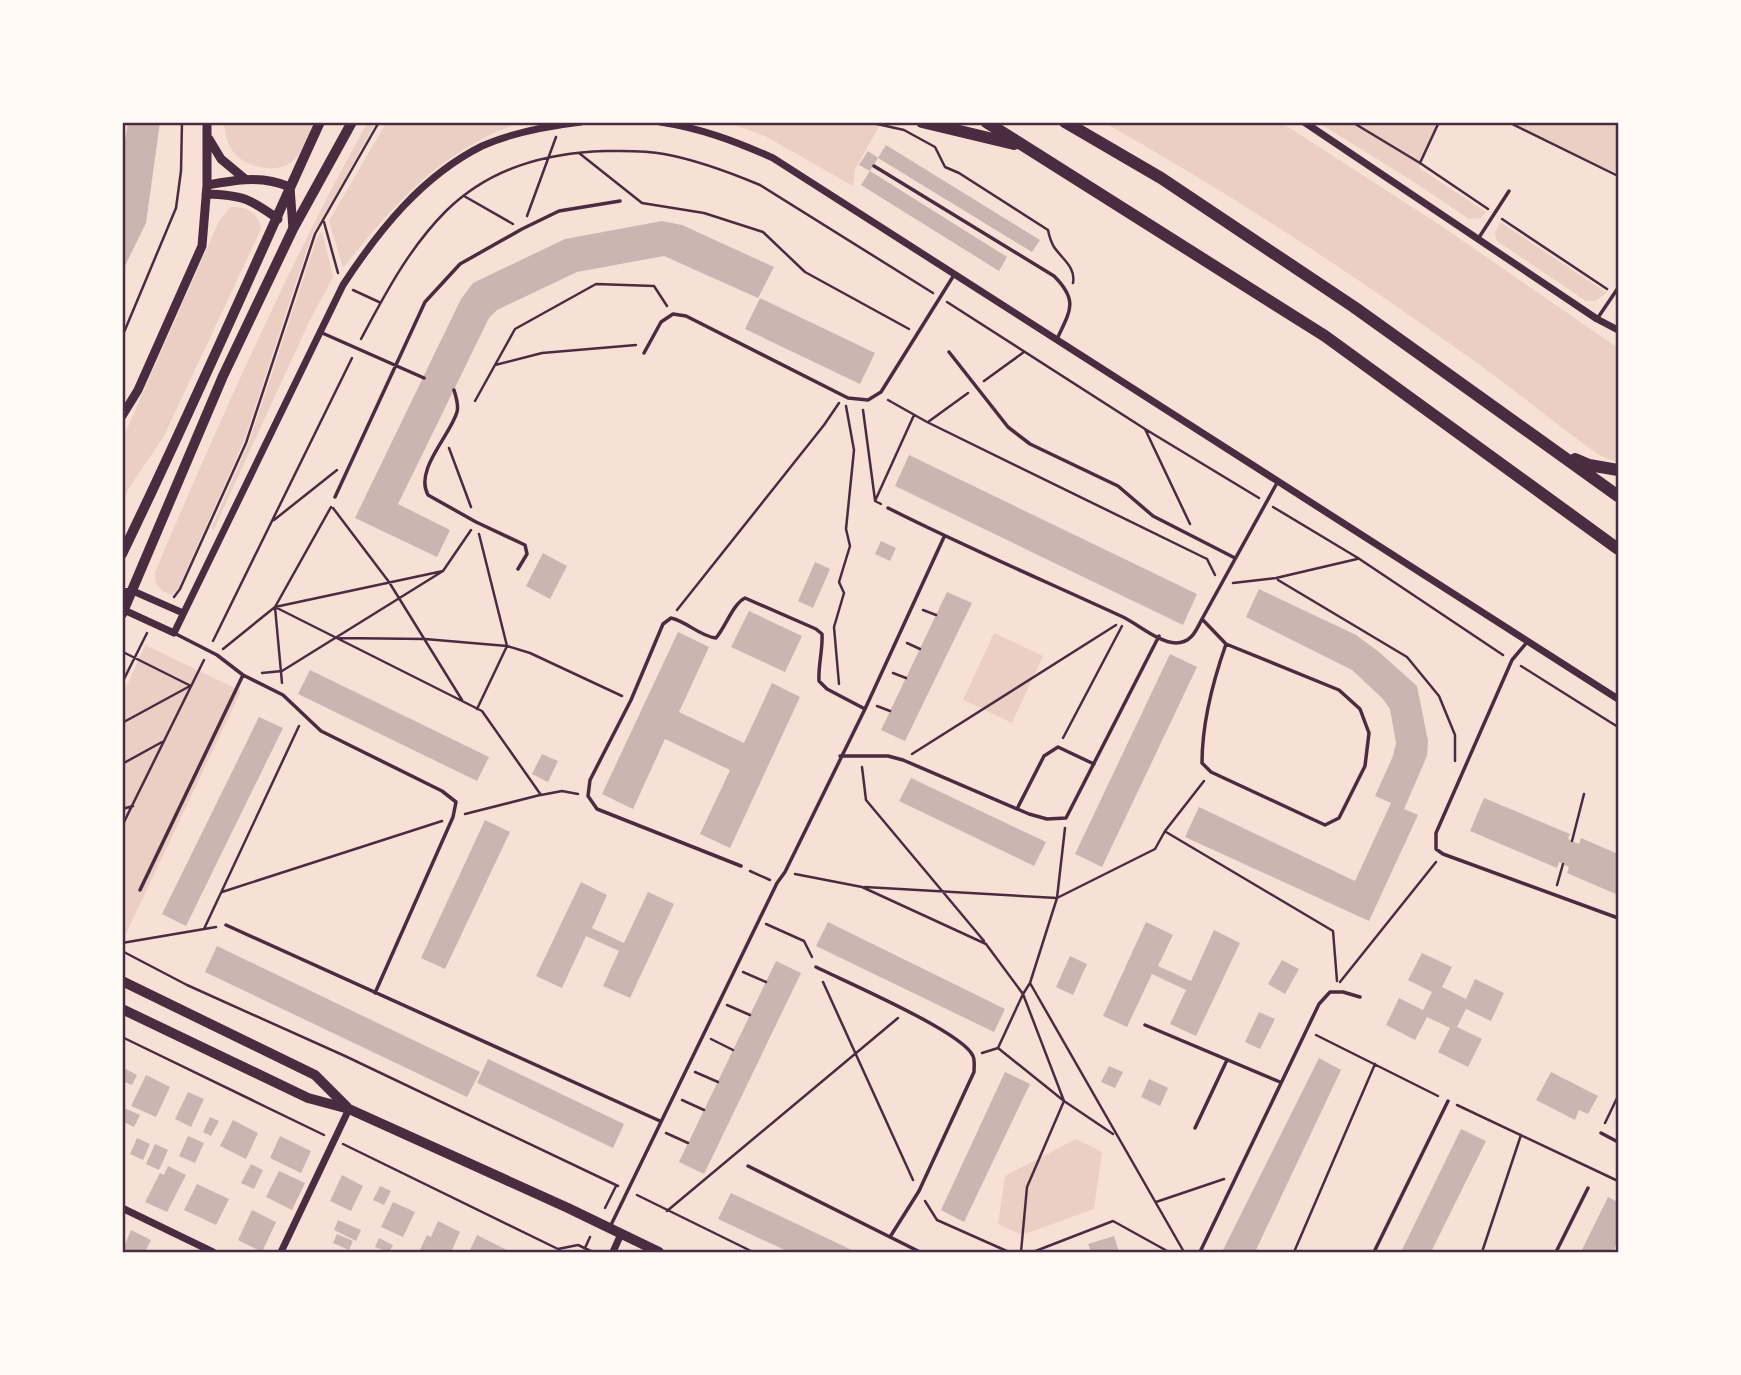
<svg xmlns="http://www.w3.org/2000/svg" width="1741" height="1375" font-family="'IBM Plex Serif',serif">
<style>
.green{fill:#ebcfc5}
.building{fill:#ccb4b1}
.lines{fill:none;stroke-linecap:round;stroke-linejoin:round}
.path{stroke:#4a2c40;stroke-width:2.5}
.service{stroke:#4a2c40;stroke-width:3.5}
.minor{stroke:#4a2c40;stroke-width:7}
.tertiary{stroke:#4a2c40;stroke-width:9}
.secondary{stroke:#4a2c40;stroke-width:10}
.trunk{stroke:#4a2c40;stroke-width:12}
.neatline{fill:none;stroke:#4a2c40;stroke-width:2.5}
</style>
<rect width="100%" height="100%" fill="#f7e1d7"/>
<path class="green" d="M224,123V122L313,123C308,134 304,149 296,158C281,175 249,169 235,154C227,145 225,134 224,123Z
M367,123H375L322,221L313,232L244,441L179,587L172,595L162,591L156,583L155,572C220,420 287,268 367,123Z
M386,123H520C442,149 393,205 343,268L329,221Z
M730,123H881L855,169L853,186L765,136Z
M1105,123H1282L1440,225L1618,348V463L1599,455C1553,422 1509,385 1463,353C1347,270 1229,193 1105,123Z
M1319,123H1439L1419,168L1486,212L1481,218L1469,219L1414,182Z
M1511,123H1618V175Z
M231,207C246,206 259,212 261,229L164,436L129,488L123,502V438L219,221Z
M1500,222L1607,293L1595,301H1586L1497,241L1495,233Z
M322,231L333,277L309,322L213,531L212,527L249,442L317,237Z
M994,633L1043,656L1012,723L963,700Z
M145,645L241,691L123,940V694Z
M1076,1139L1102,1152L1094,1209L1022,1235L998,1224L1005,1176Z"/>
<path class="building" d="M128,122H160L146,223L122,272V161Z
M886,145L1040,240L1032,252L878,158Z
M868,151L878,158L870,171L859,165Z
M870,171L1007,257L999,271L861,185Z
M662,221L682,225L774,267L758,298L664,256L577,272L497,310L489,318L398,504L450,530L437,557L355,518L461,299L473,283L565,239Z
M760,298L875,353L860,384L745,329Z
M909,455L1197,594L1183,625L895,486Z
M881,541L896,548L890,561L875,554Z
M543,553L567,566L550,599L526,586Z
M815,562L830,569L813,608L798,601Z
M1259,589L1356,635L1379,652L1417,686L1428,741L1427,756L1404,809L1418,815L1369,921L1185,837L1199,807L1355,881L1391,803L1375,796L1393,756L1396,743L1390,709L1382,698L1352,670L1246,617Z
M947,592L972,603L905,741L881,730Z
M749,611L802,636L785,672L731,647Z
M678,632L709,647L679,712L744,743L772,683L800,697L730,848L700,834L730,770L665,739L633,809L602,794Z
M1170,654L1197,667L1102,867L1075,854Z
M310,670L489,757L477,781L298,694Z
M259,717L283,728L186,926L162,914Z
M542,754L558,761L548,782L532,774Z
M911,778L1046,842L1034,866L899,801Z
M1484,798L1570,834L1568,839L1572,841L1579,844L1581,838L1618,854V895L1567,873L1569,867L1559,862L1557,868L1470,831Z
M485,820L510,832L445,969L421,958Z
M581,882L607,895L592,928L624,943L648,892L674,904L630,998L603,986L619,951L586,936L562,988L536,976Z
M828,922L1005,1009L994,1032L816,946Z
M1146,922L1173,935L1158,966L1191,981L1214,930L1240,943L1196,1036L1170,1024L1186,990L1152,974L1127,1027L1103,1016Z
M217,946L480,1072L467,1097L205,972Z
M1422,953L1452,967L1442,987L1466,999L1475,979L1504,993L1491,1021L1466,1009L1457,1027L1482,1039L1468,1067L1438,1052L1450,1028L1427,1017L1415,1040L1386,1025L1399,998L1423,1010L1432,992L1408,980Z
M1070,956L1087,964L1073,995L1056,987Z
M1282,960L1299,969L1285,994L1268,984Z
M776,961L801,973L704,1174L679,1162Z
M1259,1012L1275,1019L1260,1049L1245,1042Z
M1319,1058L1341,1070L1255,1252H1222Z
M488,1059L624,1124L613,1148L477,1083Z
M1109,1066L1123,1072L1115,1088L1101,1082Z
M122,1067L137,1075L132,1085L122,1081Z
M1005,1072L1030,1084L964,1222L941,1210Z
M1551,1072L1598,1096L1588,1114L1579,1110L1575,1120L1536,1100Z
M146,1075L170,1087L156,1117L131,1106Z
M1149,1079L1168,1088L1160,1106L1141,1097Z
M188,1092L204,1099L191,1127L175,1119Z
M122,1107L140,1115L134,1127L122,1121Z
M210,1117L219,1121L211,1136L203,1132Z
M233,1120L258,1133L246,1159L220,1146Z
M1461,1129L1486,1141L1431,1252H1401Z
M188,1136L204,1143L195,1163L179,1156Z
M280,1136L311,1151L301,1173L270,1158Z
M137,1138L150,1144L143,1160L130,1154Z
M155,1144L168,1150L159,1170L146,1164Z
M251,1164L263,1170L254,1189L241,1183Z
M168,1166L186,1175L167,1212L145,1202L160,1173L164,1175Z
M279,1171L305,1183L292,1210L266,1197Z
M342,1175L363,1186L351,1211L330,1201Z
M197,1184L229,1199L216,1225L184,1210Z
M380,1186L391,1191L384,1205L373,1200Z
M731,1193L780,1216L856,1252H789L718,1219Z
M1608,1197L1618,1202V1240L1613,1252H1581Z
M393,1202L415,1212L403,1237L381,1227Z
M252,1210L276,1222L262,1252L238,1240Z
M338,1220L361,1230L356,1241L334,1230Z
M438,1221L460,1232L451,1252H419L427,1235L431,1237Z
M131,1230L151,1240L145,1252H122Z
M337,1234L353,1241L349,1250L333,1243Z
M477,1235L509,1251V1252H469Z
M1114,1236L1119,1252H1091L1088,1244Z
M379,1238L393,1245L389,1252L375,1247Z"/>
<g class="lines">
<path class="path" d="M868,122L904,130L935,147L945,167L959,173L1048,230C1049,235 1051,242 1054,247C1062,259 1076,267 1073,283
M1352,122L1420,163L1488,209
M1508,122L1618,176
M579,153L642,203L704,213L763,232L805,272L909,329
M1420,163L1439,122
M464,196L513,224
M527,216L556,137
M1502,219L1607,289
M324,222L338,273
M353,290L379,302
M947,302L1145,429L1259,498
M122,337L176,208L181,171L182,122
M361,339C385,294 409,248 446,211C490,168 545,153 605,151C625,151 644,150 664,154C697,160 729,172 760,185L933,293
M495,365L542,353L636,345
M984,381L1024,352
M888,400L927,422L1207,559
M475,401L515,329L596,284L654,286L667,306
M863,410L875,500
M928,422L968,393
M1145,429L1190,524
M449,448L471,507
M881,504L875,501L914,415
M1273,507L1358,558L1503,655
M333,508L389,582L462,700
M274,520L337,470
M1207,559L1215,575
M443,571L471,530
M1278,580L1407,657L1439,696L1455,735V761
M1233,583L1276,578L1357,559
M174,597L180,589L246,443L315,234L379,122
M275,607L482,711L541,795L562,791L578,794
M275,607L282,683
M677,610L824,425L839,403
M923,610L936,615
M338,638L425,639L507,646L530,653L622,696
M213,641L352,358
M907,643L920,649
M223,649L275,607
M123,652L191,686
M1521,666L1618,727
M262,673L282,671L443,571L275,607L331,507
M893,673L906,678
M122,683L147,633
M839,684L834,627L844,593L839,582L850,546L846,529L854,450L846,406
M877,706L890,711
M477,709L507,646L479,534
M122,723L190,686
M1063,738L1122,626
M912,754L1116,625
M122,764L162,742
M862,767L866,800L984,941
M122,809L133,806
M465,814L540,795
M122,826L204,660
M1166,832L1333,931L1337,981
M1572,841L1584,794
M750,871L770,880
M795,874L862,887L986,944L1023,994L998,1048L982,1053
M1557,885L1563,864
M865,887L1057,898L1065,828
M222,892L442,821
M766,924L804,941L812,957
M204,929L299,726
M122,943L216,927
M122,951L187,985L345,1056L618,1186
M743,972L766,982
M823,982L913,1180
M1340,982L1436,862
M1030,983L1184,1252
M727,1005L750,1015
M1316,1035L1438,1096
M122,1037L324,1135
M711,1039L733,1050
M998,1048L1064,1101L1113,1134
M695,1072L718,1082
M682,1100L704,1110
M1457,1105L1618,1181
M1605,1123L1618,1096
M666,1133L688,1143
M343,1144L558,1249L578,1245L593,1252
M637,1195L753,1252
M925,1201L937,1220L1009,1252
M1156,1202L1224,1179
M605,1208L616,1186
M667,1211L898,1018
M585,1248L590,1237
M1021,1252L1027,1187L1064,1101L1023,994L1030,983L1057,898L1155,849L1165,831L1204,781
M1033,1252L1113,1221L1169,1252
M1294,1252L1375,1064
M1482,1252L1521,1135"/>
<path class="service" d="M874,166L1054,276C1079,301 1070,311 1057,339
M1478,239L1509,191
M1597,319L1618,288
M320,332L424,378
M949,352L1008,427L1030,444L1118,486L1153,516L1235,558
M644,353L661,322L673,314L686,316L848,398L868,400L881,392L954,275
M454,390C456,397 459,405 457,412C450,436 414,470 428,495L476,522L525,545L527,554L518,569
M335,497L425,302L460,264L522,229L559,211L620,201
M888,508C965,547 1045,581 1123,617C1139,625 1158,642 1176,643C1191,643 1196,631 1202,619L1277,483
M1202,619L1226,644L1339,690L1360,709L1369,733L1365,766L1339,818L1325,825L1211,772L1202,763C1202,724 1213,681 1226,644
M1528,641L1512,660L1436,833V849L1443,854L1618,918
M243,675L283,695L321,731L442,791L456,802L453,817L375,993
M840,756H888L903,760L1029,814L1047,819L1066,818L1159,636
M1017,809L1044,756L1058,747L1094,764
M741,866L597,809L588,796L590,780L631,700L663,624L671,618C688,622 699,636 716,638C726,626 733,604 745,598L816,629L822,634C823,650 818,665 819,681L827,689L865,709
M140,890L243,675L217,655L174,633
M226,925L660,1121
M816,967C844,981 963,1032 973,1056C975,1060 974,1068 974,1072L919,1191L890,1237
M1145,1025L1280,1082
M1195,1128L1227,1060
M1601,1133L1618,1142
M748,1166L920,1252
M610,1227L777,883L785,872L865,709L944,537
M1200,1252L1319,1004L1330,992H1343L1360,997
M1374,1252L1448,1101
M1556,1252L1588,1188"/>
<path class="minor" d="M660,122C700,128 735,141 773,158L1618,699
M1304,122L1597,319L1618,330
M122,592L133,591L183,613
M124,610L174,633L343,285C379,230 422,176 482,146C513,132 548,126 581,122
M122,1208L213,1252
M281,1252L349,1109
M613,1252L621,1234"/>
<path class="tertiary" d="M209,139L221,159L245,179
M207,185C238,180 260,175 290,187L293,229
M206,194C242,195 249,198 278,219
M122,416L138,390L202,246L207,185V122"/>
<path class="secondary" d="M122,554C191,412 254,266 320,122
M122,614L223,376L293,229L352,122
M122,981L315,1075L347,1107
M122,1009L308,1098L349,1109L568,1208L659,1252"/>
<path class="trunk" d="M922,122L1014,144
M986,122L1325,336L1618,549
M1065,122L1161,178L1354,307L1618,496
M1575,459L1589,465L1618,470"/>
</g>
<rect width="1741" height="1375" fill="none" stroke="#fffaf5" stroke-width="248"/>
<rect x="124" y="124" width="1493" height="1127" class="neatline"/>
</svg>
